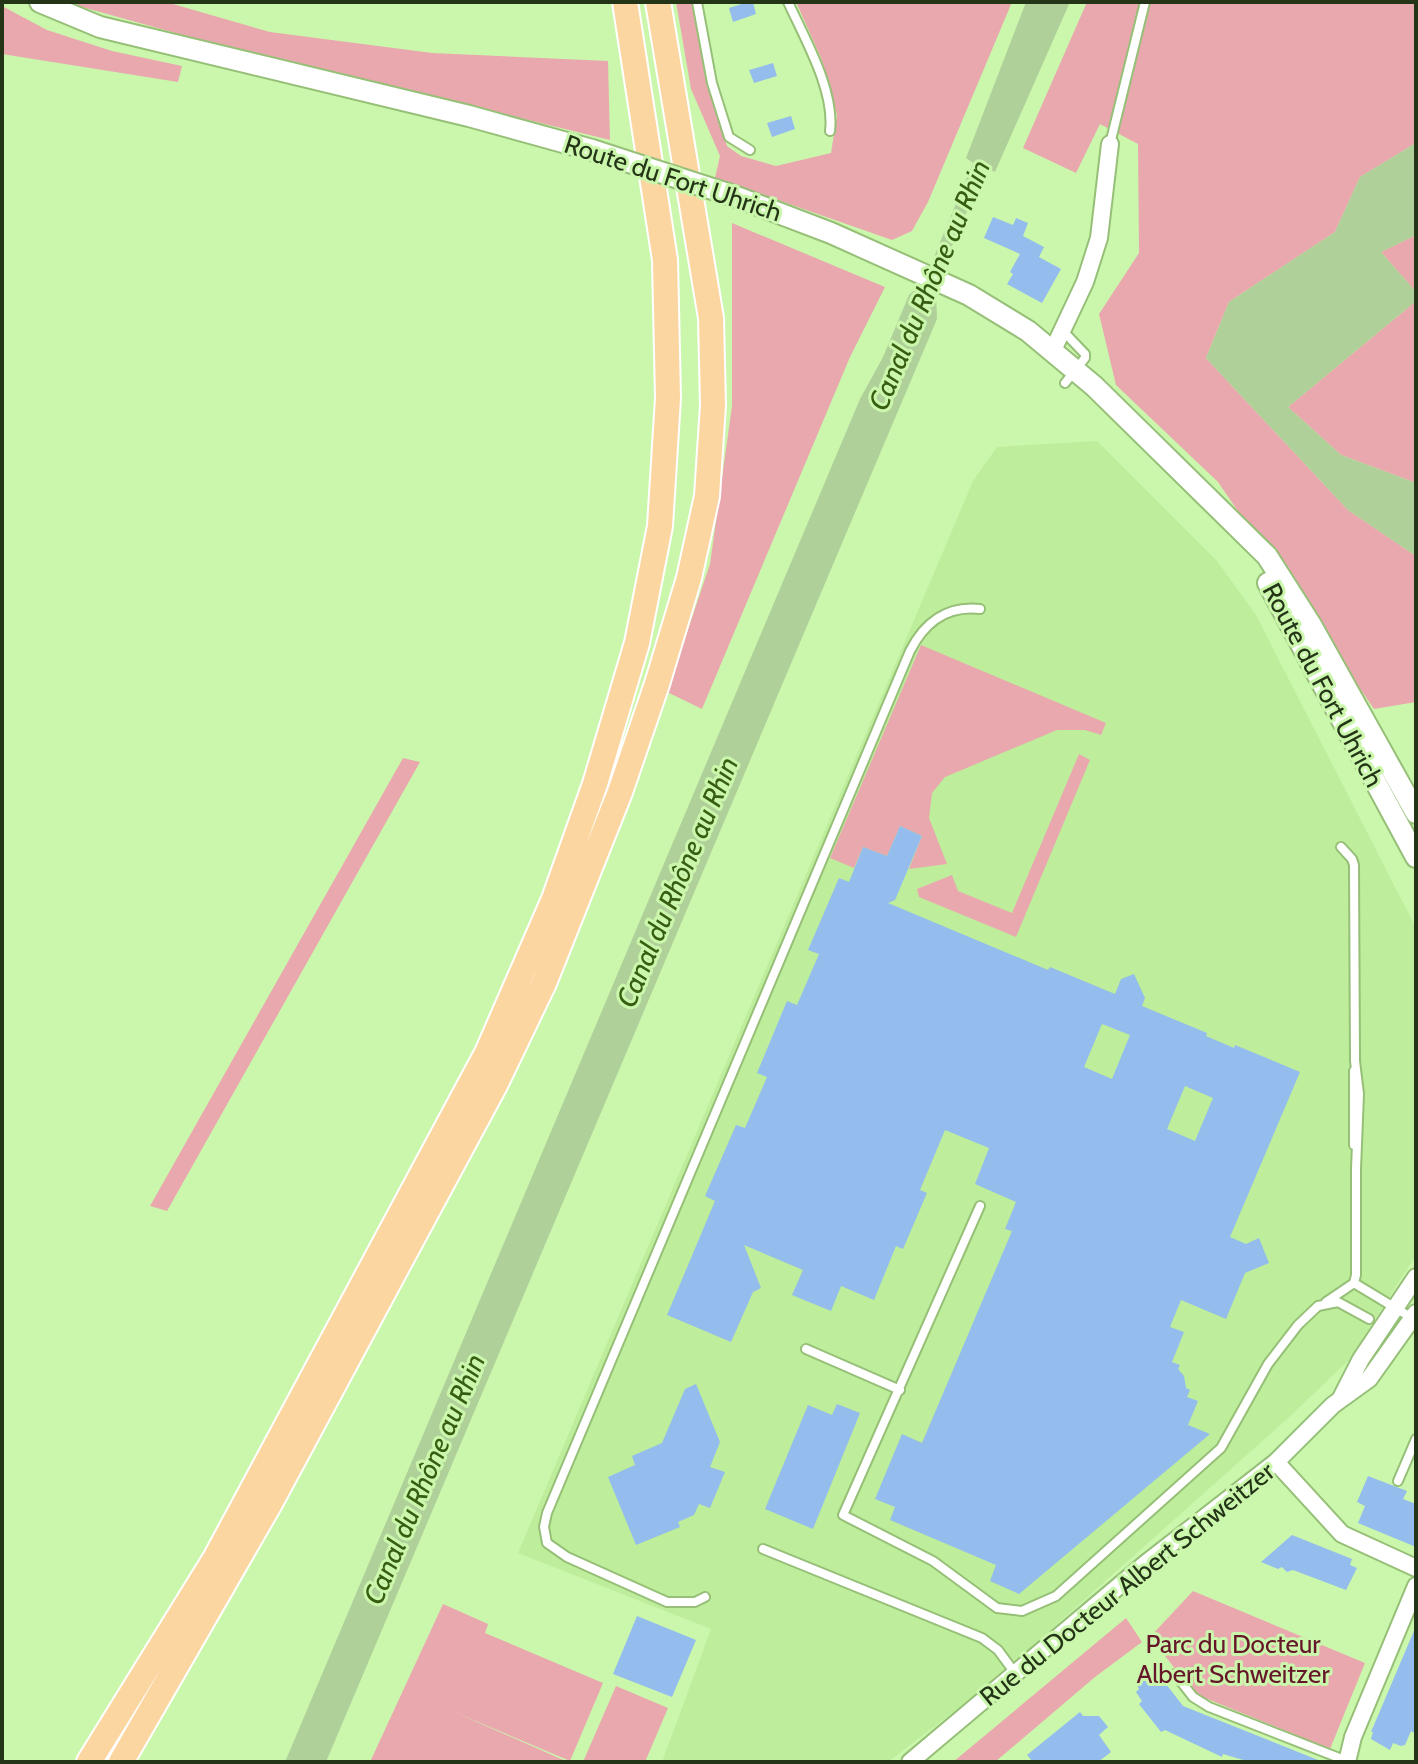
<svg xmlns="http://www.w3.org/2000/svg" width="1418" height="1764" font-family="Cabin,sans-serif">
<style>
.built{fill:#beed9c}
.green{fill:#e9a8ae}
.water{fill:#b0d09a}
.building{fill:#94bcec;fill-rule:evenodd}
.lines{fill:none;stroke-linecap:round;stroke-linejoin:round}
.service-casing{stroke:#96bf77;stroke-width:12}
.minor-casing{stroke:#96bf77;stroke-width:20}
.tertiary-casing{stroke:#96bf77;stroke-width:24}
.primary-casing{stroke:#fff;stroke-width:28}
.service{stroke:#fff;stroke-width:8}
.minor{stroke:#fff;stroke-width:16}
.tertiary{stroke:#fff;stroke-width:20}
.primary{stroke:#fcd6a1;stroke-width:24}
.tertiary-bridge-casing{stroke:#96bf77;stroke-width:24;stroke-linecap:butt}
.tertiary-bridge{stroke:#fff;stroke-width:20}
.labels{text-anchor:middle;stroke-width:6;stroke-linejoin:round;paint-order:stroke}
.street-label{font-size:26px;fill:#243517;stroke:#cbf7ad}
.park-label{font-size:26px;fill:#651628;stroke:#cbf7ad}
.water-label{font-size:28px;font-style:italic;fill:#375d11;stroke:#cbf7ad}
</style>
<rect width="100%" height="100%" fill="#cbf7ad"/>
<path class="built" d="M1097,441L1217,561L1256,615L1416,928V1255L1349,1360L1286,1420L990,1684L888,1762H662L711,1629L518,1553L973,481L997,447Z"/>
<path class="green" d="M64,2H166L270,32L432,53L608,61L610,140L179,34Z
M676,2H692L709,85L727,146L741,156L776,166L831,153L837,115L821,58L796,2H1012L928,202L912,231L892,240L715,178L720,156L691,89Z
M1087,2H1416V143L1360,177L1335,232L1229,302L1206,358L1348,510L1416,556V702L1374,709L1218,482L1116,385L1099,314L1139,253L1138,144L1100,124L1076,173L1023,148Z
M2,6L47,30L112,51L182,66L178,82L2,54Z
M732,223L885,287L850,357L702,709L667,692L710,564L732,406Z
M1416,235V292L1381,252Z
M1416,301V483L1341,455L1288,407Z
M921,645L1106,723L1101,735L1085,730H1057L945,777L932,793L929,818L947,864L909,869L922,836L900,826L887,856L863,847L854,868L830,858Z
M1079,754L1090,760L1016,937L919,897L917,889L952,875L958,891L1012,913Z
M403,758L420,762L167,1211L150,1206Z
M1193,1591L1365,1663L1330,1749L1195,1694L1150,1637Z
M443,1604L488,1624L485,1633L603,1683L570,1761L452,1711L568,1762H370Z
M1126,1618L1142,1642L1095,1677L995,1762H953Z
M616,1686L668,1708L645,1762H583Z"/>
<path class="water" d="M1026,2H1070L995,172L986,168L942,269L936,294L937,319L326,1762H285L860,399L883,357L909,295L920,285L931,264L973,163L966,158Z
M1416,143V235L1381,252L1416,292V301L1288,407L1341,455L1416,483V556L1348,510L1206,358L1229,302L1335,232L1360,177Z"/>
<path class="building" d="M748,2H753L756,14L733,22L729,8Z
M773,63L777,76L754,83L749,70Z
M791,116L795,129L772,137L767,123Z
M993,217L1013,225L1016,218L1028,223L1023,236L1044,247L1039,257L1061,269L1042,303L1007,284L1013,274L1010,272L1020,254L984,238Z
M900,826L922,836L895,900L888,903L1048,970L1050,967L1115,994L1121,979L1134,974L1145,998L1142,1006L1207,1033L1206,1036L1234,1048L1235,1045L1300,1072L1230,1237L1246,1244L1259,1238L1269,1263L1245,1273L1226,1319L1181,1300L1170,1327L1184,1332L1172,1362L1180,1365L1178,1369L1184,1376L1186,1388L1190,1390L1187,1397L1198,1401L1188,1425L1210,1434L1019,1594L990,1581L996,1565L890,1520L895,1507L875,1499L902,1434L922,1443L1012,1231L1005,1229L1016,1202L975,1184L989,1148L945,1130L920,1190L927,1193L903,1249L896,1246L874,1300L841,1286L831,1311L792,1295L803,1270L744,1245L761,1288L753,1292L731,1342L667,1315L715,1201L705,1196L736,1125L745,1128L767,1077L757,1073L787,1001L797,1005L819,954L808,950L839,878L849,882L863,847L887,856ZM1102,1024L1130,1035L1112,1079L1084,1067ZM1185,1086L1213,1098L1195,1141L1167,1129Z
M696,1384L720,1442L710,1467L725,1472L710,1508L699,1504L694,1515L678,1522L680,1527L636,1545L608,1477L635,1465L632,1456L662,1443L685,1389Z
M837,1404L860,1413L813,1529L765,1509L808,1405L832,1415Z
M1368,1476L1407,1491L1403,1499L1416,1504V1547L1358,1523L1365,1506L1357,1502Z
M1292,1535L1352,1559L1350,1565L1357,1568L1346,1590L1293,1570L1287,1572L1282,1567L1278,1569L1261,1562Z
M637,1616L696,1640L672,1697L613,1674Z
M1416,1626V1734L1411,1731L1405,1745L1401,1746L1393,1743L1390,1750L1371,1739L1373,1732H1371Z
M1150,1675L1152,1678L1156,1676L1163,1686L1166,1684L1183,1706L1323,1762H1250L1223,1754L1222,1757L1165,1730L1161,1732L1139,1704L1142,1701L1136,1692L1139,1689L1137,1685Z
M1080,1712L1083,1716H1099L1108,1727L1099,1735L1111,1752L1098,1762H1033L1027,1755Z"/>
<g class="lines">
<g class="service-casing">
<path id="service" d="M697,2L712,83L729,137L750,150
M788,2C805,39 835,91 830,131
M1110,144L1145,2
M1063,331L1085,354V358L1065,383
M1354,1071V1145
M980,1206L843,1515L933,1561L997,1608L1022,1611L1056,1596L1221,1448L1268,1364L1298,1325L1318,1306L1338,1302L1369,1319
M1354,1283L1412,1318
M1326,1302L1354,1283L1356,1275V1169L1359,1094L1355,1061L1354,865L1352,859L1341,847
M806,1349L900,1390
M1398,1481L1416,1439
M763,1549L982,1638L998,1650L1015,1673
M705,1597L695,1602H667L567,1557L547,1543L544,1527L547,1513L910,651C924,623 947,605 980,609
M1175,1674L1193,1697L1209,1707L1347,1761"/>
</g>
<g class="minor-casing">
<path id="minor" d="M1053,350L1085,282L1099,238L1110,144
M1341,1398L1361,1359L1416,1277
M1276,1462L1342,1534L1416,1568
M910,1762L1145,1564L1276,1462L1333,1405L1369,1379L1416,1313
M1347,1762L1353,1737L1416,1586"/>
</g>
<g class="tertiary-casing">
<path id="tertiary" d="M40,2L100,27L469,116L592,150
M734,196L831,233L969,295L1028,331L1094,386L1267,556L1311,625L1416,813
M1268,583L1416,857"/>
</g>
<g class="primary-casing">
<path id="primary" d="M89,1762L216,1557L487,1053L554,899L595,784L637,643L660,526L668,398L665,260L625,2
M121,1762L269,1505L496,1083L544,983L620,792L657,684L689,578L707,496L713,405L711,318L658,2"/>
</g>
<use href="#service" class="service"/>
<use href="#minor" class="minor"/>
<use href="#tertiary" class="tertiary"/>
<use href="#primary" class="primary"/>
<g class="tertiary-bridge-casing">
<path id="tertiary-bridge" d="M592,150L734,196"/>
</g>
<use href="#tertiary-bridge" class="tertiary-bridge"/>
</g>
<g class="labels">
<g class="street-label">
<text transform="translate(673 178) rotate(18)" y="9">Route du Fort Uhrich</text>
<text transform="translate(1323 685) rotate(62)" y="9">Route du Fort Uhrich</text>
<text transform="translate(1127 1584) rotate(-39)" y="9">Rue du Docteur Albert Schweitzer</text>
</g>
<g class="park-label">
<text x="1233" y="1653">Parc du Docteur<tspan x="1233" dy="30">Albert Schweitzer</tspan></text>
</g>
<g class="water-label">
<text transform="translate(929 285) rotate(-67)" y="10">Canal du Rhône au Rhin</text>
<text transform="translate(677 882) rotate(-67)" y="10">Canal du Rhône au Rhin</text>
<text transform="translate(424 1479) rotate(-67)" y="10">Canal du Rhône au Rhin</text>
</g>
</g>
<rect width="1418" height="1764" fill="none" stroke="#243517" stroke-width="8"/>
</svg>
